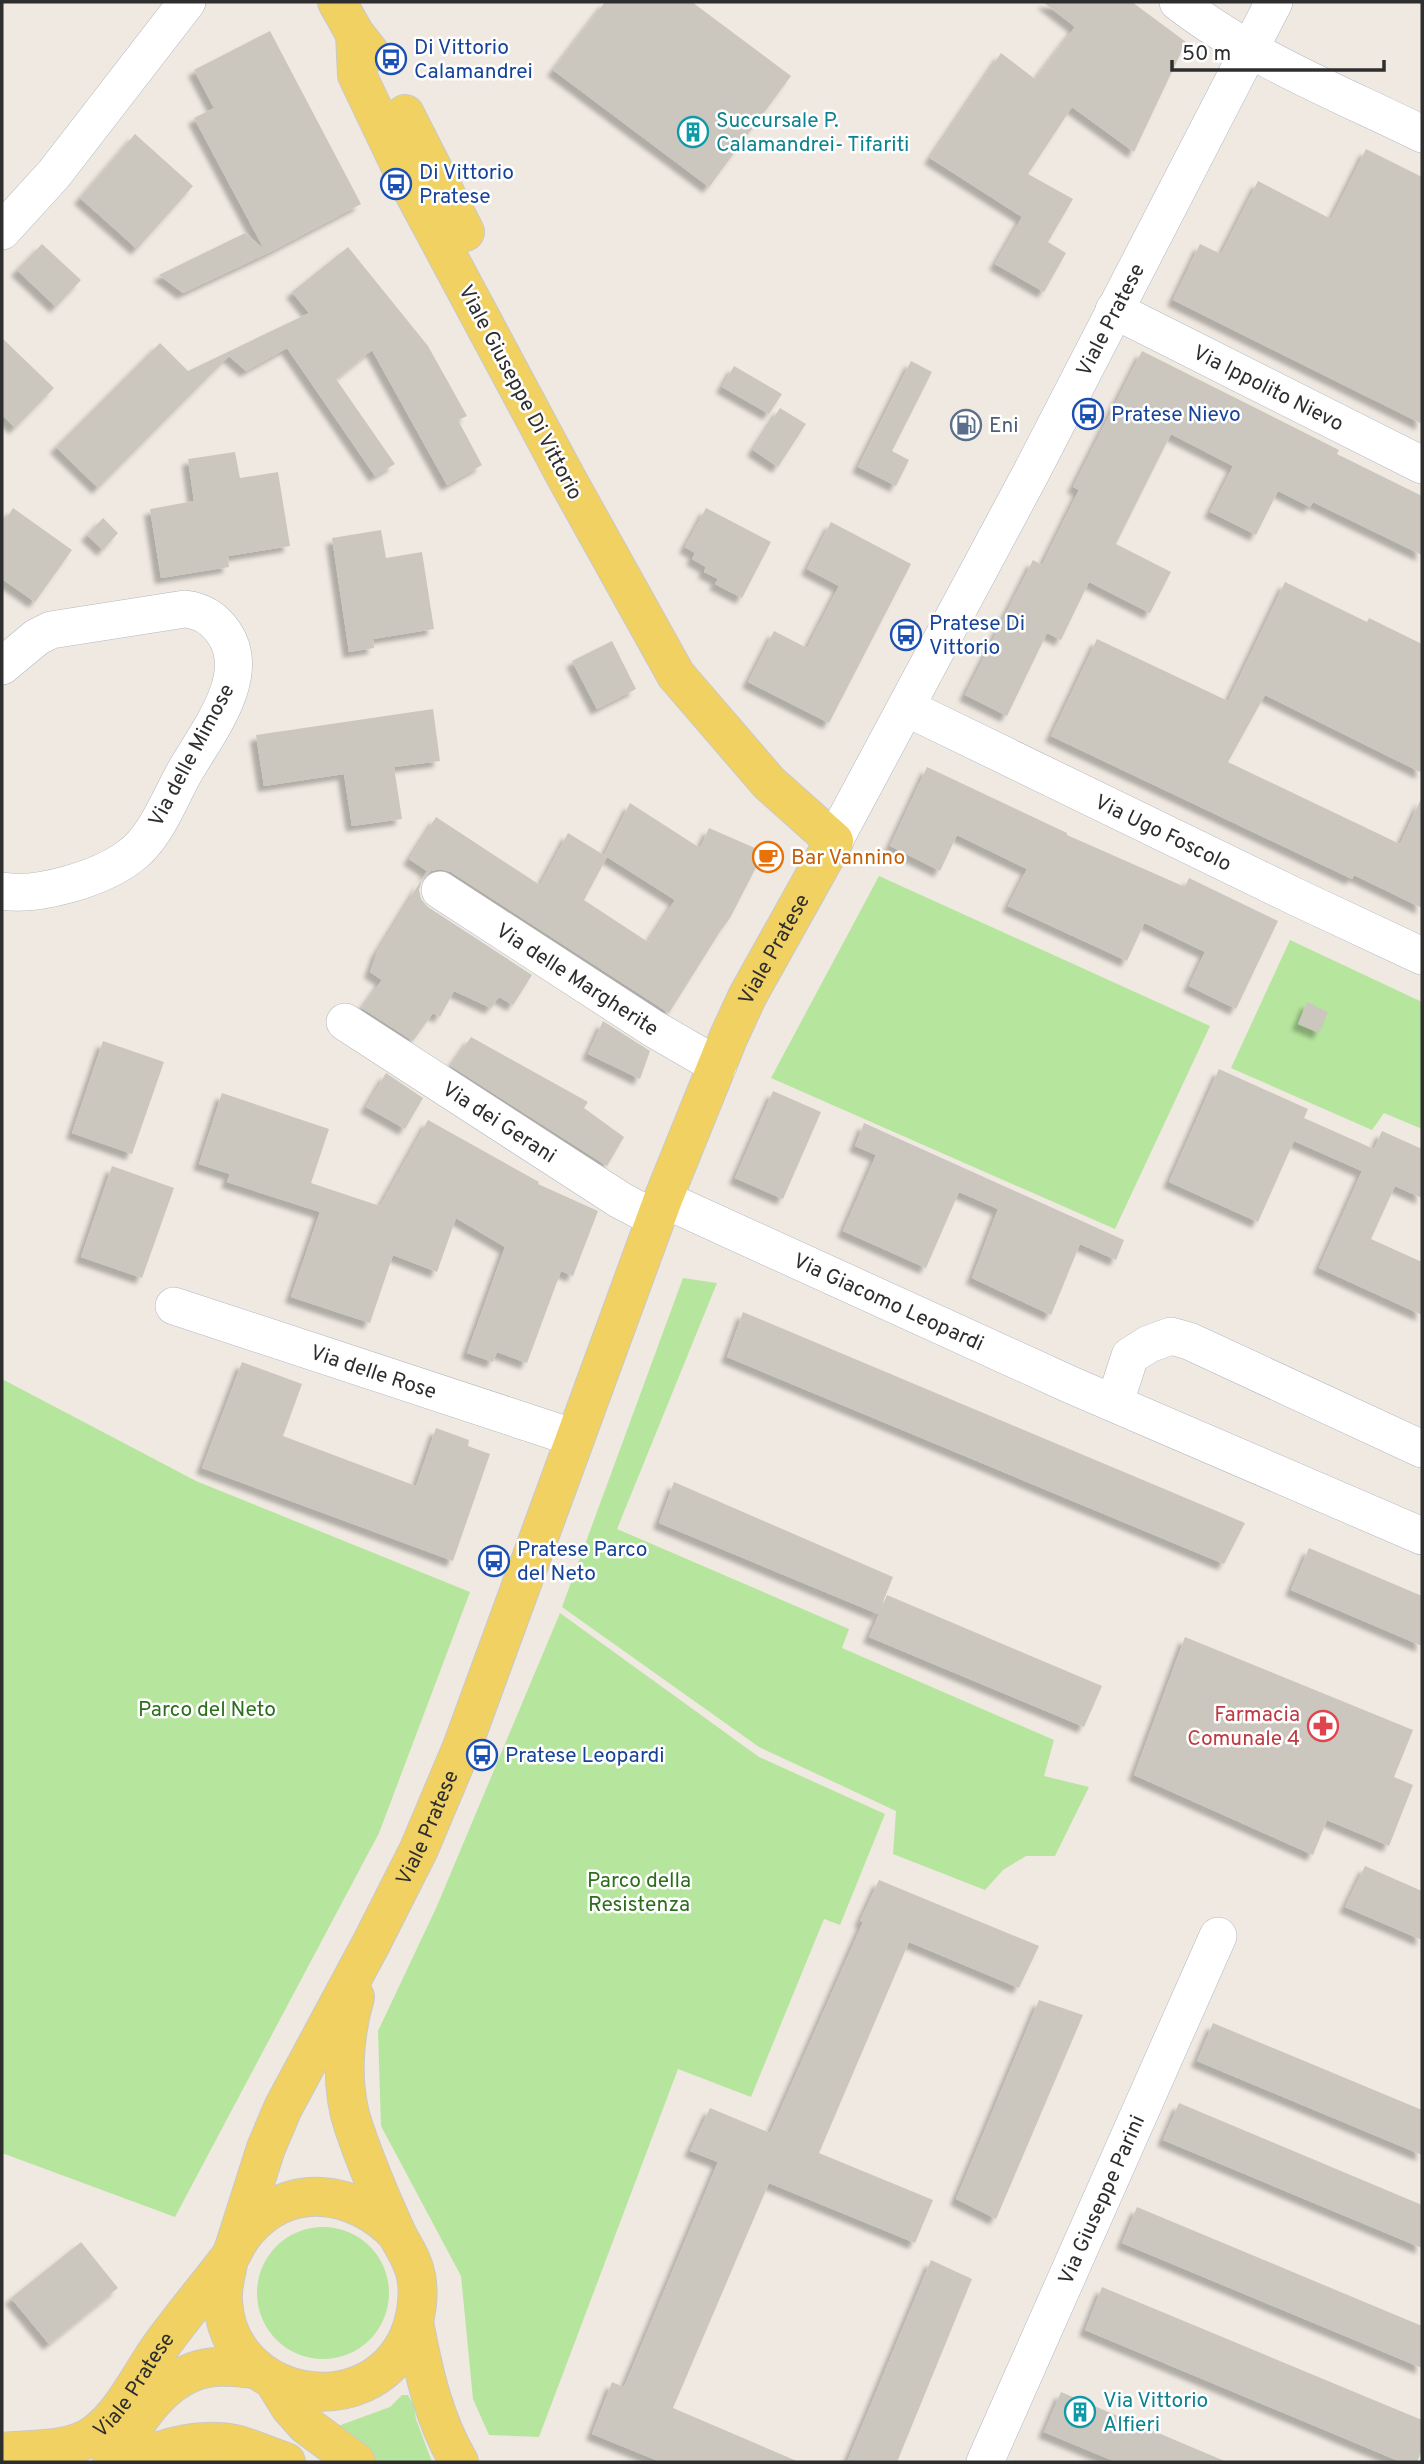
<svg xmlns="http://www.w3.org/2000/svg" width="1424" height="2464" font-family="Overpass,sans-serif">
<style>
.green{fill:#b6e59e}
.building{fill:#cbc7bf;filter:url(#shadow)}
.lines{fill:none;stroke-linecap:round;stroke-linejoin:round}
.minor-casing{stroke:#b4b7c1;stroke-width:38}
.major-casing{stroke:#c9c9c9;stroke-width:40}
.minor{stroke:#fff;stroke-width:37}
.major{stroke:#f2d163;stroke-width:38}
.labels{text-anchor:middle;stroke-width:5;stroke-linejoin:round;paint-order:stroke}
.transit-label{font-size:21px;fill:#164399;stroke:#fff;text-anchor:start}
.culture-label{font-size:21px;fill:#0d838f;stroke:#fff;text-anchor:start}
.street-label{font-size:21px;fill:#2e2e2e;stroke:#fff}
.service-label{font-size:21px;fill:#4e5e75;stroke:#fff;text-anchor:start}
.food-label{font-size:21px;fill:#c56008;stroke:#fff;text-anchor:start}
.park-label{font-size:21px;fill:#2c6e1b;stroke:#fff}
.health-label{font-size:21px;fill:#be3a42;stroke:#fff;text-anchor:end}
</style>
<defs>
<filter id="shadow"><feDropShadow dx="-6" dy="6" stdDeviation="2" flood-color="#0004"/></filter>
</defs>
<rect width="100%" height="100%" fill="#efe9e1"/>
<path class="green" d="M879,876L1210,1026L1115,1229L771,1078Z
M1290,940L1422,1002V1129L1384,1113L1372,1130L1231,1068Z
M683,1278L717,1283L617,1529L849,1629L842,1648L1054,1740L1044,1776L1089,1787L1055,1856H1026L1003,1870L985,1890L893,1854L896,1811L759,1747L562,1607Z
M2,1379L196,1481L470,1592L379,1833L175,2217L2,2153Z
M560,1613L759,1757L885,1814L840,1925L824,1919L751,2097L678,2069L539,2437L489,2435L473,2399L461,2276L381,2126L378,2031L437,1906Z
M257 2293a66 66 0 1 1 132 0a66 66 0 1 1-132 0Z
M402,2395H408L414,2406L416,2419L432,2462H374L338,2426L390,2407Z"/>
<path class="building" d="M605,2H692L791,76L709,187L553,70Z
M1043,2H1132L1186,42L1134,152L1072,107L1028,174L1073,199L1048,242L1066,253L1044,292L995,264L1022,217L930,158L1001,53L1035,79L1075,27Z
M270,31L361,204L268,253L183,293L159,275L245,233L264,249L194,118L214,108L194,70Z
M135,134L193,186L137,249L80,198Z
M1366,149L1422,177V424L1173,300L1200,244L1221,254L1258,181L1331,219Z
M42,244L81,280L56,307L17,270Z
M348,247L428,346L467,416L458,420L482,465L447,485L372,350L336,379L395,464L375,476L287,348L246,371L229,356L98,488L56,447L160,343L188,371L309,313L292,292Z
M2,338L54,388L15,428L2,415Z
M1142,351L1339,450L1337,454L1422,496V555L1313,502L1310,507L1278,491L1256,535L1210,512L1233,466L1171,434L1116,544L1171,572L1150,613L1089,582L1061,640L1047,633L1007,716L965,695L1033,560L1042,565L1079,490L1073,487Z
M911,361L932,372L892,451L909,460L896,486L858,467Z
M734,366L782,394L769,414L722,387Z
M780,408L806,424L778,467L753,450Z
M235,452L240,478L278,472L290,546L228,556L229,567L161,578L150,509L194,501L188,459Z
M13,508L72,550L35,602L2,579V525Z
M706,508L771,542L742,598L715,584L718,579L704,572L706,567L692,559L695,553L685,547Z
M103,518L118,533L103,550L87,535Z
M831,522L911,564L829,723L748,682L774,631L807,648L839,586L807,569Z
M381,530L386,558L422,552L434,629L373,639L374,648L349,652L332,538Z
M1285,582L1367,622L1369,618L1422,644V773L1265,695L1228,762L1400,844L1422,797V908L1354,875L1352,879L1051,736L1097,639L1228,701Z
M612,641L636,689L597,709L572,661Z
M433,709L440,761L394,767L402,819L352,826L344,774L264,786L256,735Z
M927,767L1067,833V835L1185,887L1189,878L1278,921L1236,1009L1189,986L1205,952L1147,924H1144L1127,961L1008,906L1027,869L957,835L940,871L890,846Z
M630,803L700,848L709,828L764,852L730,918L721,930L669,1013L451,872L440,869L431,871L423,878L427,871L409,859L436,817L540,885L568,833L607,857L584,900L648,942L675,900L604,855Z
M422,879L419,890L421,899L428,907L532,975L513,1005L499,997L491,1008L454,991L440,1017L433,1013L413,1041L362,1008L382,980L370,972L377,952Z
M1307,1002L1328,1012L1319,1033L1298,1024Z
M603,1021L650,1051L640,1079L588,1054Z
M471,1037L588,1102L584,1108L624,1137L607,1166L451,1066Z
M103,1041L164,1062L132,1154L72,1133Z
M1219,1069L1308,1109L1304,1118L1374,1149L1382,1131L1422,1149V1198L1395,1186L1371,1239L1422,1262V1315L1319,1268L1362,1171L1294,1141L1258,1222L1169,1182Z
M386,1073L423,1098L405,1129L366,1107Z
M773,1091L821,1112L783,1199L735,1178Z
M222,1093L329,1129L311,1183L380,1206L428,1120L539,1182L538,1184L598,1211L573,1276L561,1271L527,1363L497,1352L493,1362L467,1353L505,1247L456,1218L437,1272L393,1255L370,1323L291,1297L320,1212L227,1182L230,1174L199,1164Z
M864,1123L1124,1240L1116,1260L1080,1244L1051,1315L972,1278L998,1209L959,1192L926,1268L843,1231L876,1155L855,1146Z
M112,1166L174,1188L142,1278L81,1257Z
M743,1312L1174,1493L1245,1523L1224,1564L727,1357Z
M242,1362L302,1384L283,1436L416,1486L436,1428L469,1440L468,1446L490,1454L453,1561L202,1468Z
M674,1482L893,1577L878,1614L659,1523Z
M1309,1548L1422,1596V1646L1291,1590Z
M887,1595L1102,1686L1084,1727L869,1637Z
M1185,1637L1413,1730L1394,1777L1413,1785L1389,1846L1327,1820L1313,1855L1134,1775Z
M1365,1866L1422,1891V1940L1345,1907Z
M879,1880L1039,1946L1019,1988L909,1942L819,2153L933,2200L915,2243L769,2183L673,2408L799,2462H661L592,2434L612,2382L624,2387L718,2162L690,2151L710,2108L770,2133L863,1922L860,1921Z
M1039,2000L1083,2015L996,2219L956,2199Z
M1213,2023L1422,2110V2155L1197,2061Z
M1179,2103L1422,2205V2248L1163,2140Z
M1137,2207L1422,2326V2368L1122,2243Z
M81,2242L118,2288L49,2344L11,2298Z
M931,2260L972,2279L897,2462H847Z
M1102,2287L1422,2420V2450L1417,2462H1401L1085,2330Z
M1061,2392L1227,2462H1116L1044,2432Z"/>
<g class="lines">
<g class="minor-casing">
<g id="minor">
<path d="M1178,2C1250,58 1341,94 1422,134"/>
<path d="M2,231L54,174L187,2"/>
<path id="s1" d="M1114,310L1422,465"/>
<path d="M2,666L37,637L51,630L185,609C202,611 214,618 224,633C254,676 206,734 184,773C169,800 155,839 129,857C99,879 38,897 2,891"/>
<path id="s2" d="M907,708L1296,897L1422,956"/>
<path id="s3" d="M834,841L1031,473L1274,2"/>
<path id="s4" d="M440,890L654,1029L718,1066"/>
<path id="s5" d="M345,1022L620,1200L656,1219"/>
<path id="s6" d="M663,1199L1071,1385L1422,1536"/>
<path id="s7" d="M174,1306L575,1438"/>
<path d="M1115,1402L1130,1356L1149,1344L1171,1336L1189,1341L1422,1449"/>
<path id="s8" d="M985,2462L1218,1936"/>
</g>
</g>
<g class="major-casing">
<g id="major">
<path d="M337,2L355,34L370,53"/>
<path d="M405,114L465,232"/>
<path id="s9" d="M233,2251L266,2148L283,2108L372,1942L419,1849L462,1747L663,1199L729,1036L748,995L834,841L769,783L676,675L567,479L406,178L357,75L355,34"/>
<path d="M229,2259C226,2273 222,2286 223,2301C228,2399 366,2427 408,2338C416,2320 420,2296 416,2276C413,2259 403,2247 396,2232C381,2199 366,2163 354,2128C340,2088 343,2038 355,1997"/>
<path d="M414,2322C423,2370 434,2420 459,2462"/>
<path d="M274,2381L290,2407L306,2425L356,2462"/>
<path id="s10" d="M2,2452C30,2449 71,2452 95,2434C123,2413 138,2379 158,2350C180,2319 204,2291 227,2261C234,2252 238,2239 247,2230C289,2181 354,2190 396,2233"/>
<path d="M112,2462C134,2425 161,2376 207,2368C224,2365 240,2368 257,2369"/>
<path d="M132,2462C164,2447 204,2436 239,2445C255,2450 270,2457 286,2462"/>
</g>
</g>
<use href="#minor" class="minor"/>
<use href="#major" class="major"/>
</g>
<defs>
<g id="bus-ring" transform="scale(1.575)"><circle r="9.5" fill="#fff" stroke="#1a4fb4" stroke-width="1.5"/><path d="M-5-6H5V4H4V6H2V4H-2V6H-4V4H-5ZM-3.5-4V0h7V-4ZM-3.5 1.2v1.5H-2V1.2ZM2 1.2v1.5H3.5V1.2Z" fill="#1a4fb4"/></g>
<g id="building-ring" transform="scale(1.575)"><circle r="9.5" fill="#fff" stroke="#0f9aa8" stroke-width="1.5"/><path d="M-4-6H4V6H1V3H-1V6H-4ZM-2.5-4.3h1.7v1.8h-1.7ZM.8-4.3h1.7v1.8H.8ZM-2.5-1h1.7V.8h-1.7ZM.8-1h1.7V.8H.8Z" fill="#0f9aa8"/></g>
<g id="fuel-ring" transform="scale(1.575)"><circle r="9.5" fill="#fff" stroke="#5c6f8a" stroke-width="1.5"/><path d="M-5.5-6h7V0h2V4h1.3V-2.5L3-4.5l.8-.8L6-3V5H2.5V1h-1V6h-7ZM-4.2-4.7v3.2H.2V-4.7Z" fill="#5c6f8a"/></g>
<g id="cafe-ring" transform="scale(1.575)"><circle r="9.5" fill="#fff" stroke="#e8710a" stroke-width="1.5"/><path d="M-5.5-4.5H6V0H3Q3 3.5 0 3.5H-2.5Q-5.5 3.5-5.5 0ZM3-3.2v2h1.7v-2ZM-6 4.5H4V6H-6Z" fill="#e8710a"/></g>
<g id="pharmacy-ring" transform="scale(1.575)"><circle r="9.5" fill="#fff" stroke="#e0444e" stroke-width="1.5"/><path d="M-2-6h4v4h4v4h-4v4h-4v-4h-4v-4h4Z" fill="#e0444e"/></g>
</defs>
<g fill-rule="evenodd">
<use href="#bus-ring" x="391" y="59"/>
<use href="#building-ring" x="693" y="132"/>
<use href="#bus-ring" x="396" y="184"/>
<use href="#bus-ring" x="1088" y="414"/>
<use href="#fuel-ring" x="966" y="425"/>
<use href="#bus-ring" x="906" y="635"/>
<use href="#cafe-ring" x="768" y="857"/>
<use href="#bus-ring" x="494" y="1561"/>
<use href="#pharmacy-ring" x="1323" y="1726"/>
<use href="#bus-ring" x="482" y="1755"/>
<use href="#building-ring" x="1080" y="2412"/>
</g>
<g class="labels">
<g class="transit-label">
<text x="414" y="54">Di Vittorio<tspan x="414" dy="24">Calamandrei</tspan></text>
<text x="419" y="179">Di Vittorio<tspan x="419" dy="24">Pratese</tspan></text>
<text x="1111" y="421">Pratese Nievo</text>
<text x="929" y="630">Pratese Di<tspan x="929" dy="24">Vittorio</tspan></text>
<text x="517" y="1556">Pratese Parco<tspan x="517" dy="24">del Neto</tspan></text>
<text x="505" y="1762">Pratese Leopardi</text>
</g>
<g class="culture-label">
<text x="716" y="127">Succursale P.<tspan x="716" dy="24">Calamandrei- Tifariti</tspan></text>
<text x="1103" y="2407">Via Vittorio<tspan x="1103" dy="24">Alfieri</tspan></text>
</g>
<g class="street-label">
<text dy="7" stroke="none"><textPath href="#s3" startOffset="590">Viale Pratese</textPath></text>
<text dy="7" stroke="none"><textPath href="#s1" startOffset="173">Via Ippolito Nievo</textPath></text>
<text transform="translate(521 392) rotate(62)" y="7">Viale Giuseppe Di Vittorio</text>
<text transform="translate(191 755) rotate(-62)" y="7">Via delle Mimose</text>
<text dy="7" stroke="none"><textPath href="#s2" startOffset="285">Via Ugo Foscolo</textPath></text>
<text dy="7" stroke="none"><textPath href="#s9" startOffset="1412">Viale Pratese</textPath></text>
<text dy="7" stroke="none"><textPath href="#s4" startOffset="164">Via delle Margherite</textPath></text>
<text dy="7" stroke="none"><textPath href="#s5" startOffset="184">Via dei Gerani</textPath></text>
<text dy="7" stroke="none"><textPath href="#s6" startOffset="248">Via Giacomo Leopardi</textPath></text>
<text dy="7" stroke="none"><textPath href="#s7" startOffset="210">Via delle Rose</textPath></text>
<text dy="7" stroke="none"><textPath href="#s9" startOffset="467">Viale Pratese</textPath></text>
<text dy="7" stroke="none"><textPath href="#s8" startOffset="287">Via Giuseppe Parini</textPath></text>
<text dy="7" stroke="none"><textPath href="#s10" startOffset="159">Viale Pratese</textPath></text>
</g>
<g class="service-label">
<text x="989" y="432">Eni</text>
</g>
<g class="food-label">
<text x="791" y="864">Bar Vannino</text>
</g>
<g class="park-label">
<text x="207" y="1716">Parco del Neto</text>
<text x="639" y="1887">Parco della<tspan x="639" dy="24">Resistenza</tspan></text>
</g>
<g class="health-label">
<text x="1300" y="1721">Farmacia<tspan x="1300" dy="24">Comunale 4</tspan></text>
</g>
</g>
<rect width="1424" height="2464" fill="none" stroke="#2e2e2e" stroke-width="7"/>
<path d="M1172 60v10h212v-10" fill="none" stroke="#2e2e2e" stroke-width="3.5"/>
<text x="1182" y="60" font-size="21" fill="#2e2e2e" stroke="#ffffff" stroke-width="5" paint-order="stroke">50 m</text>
</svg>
